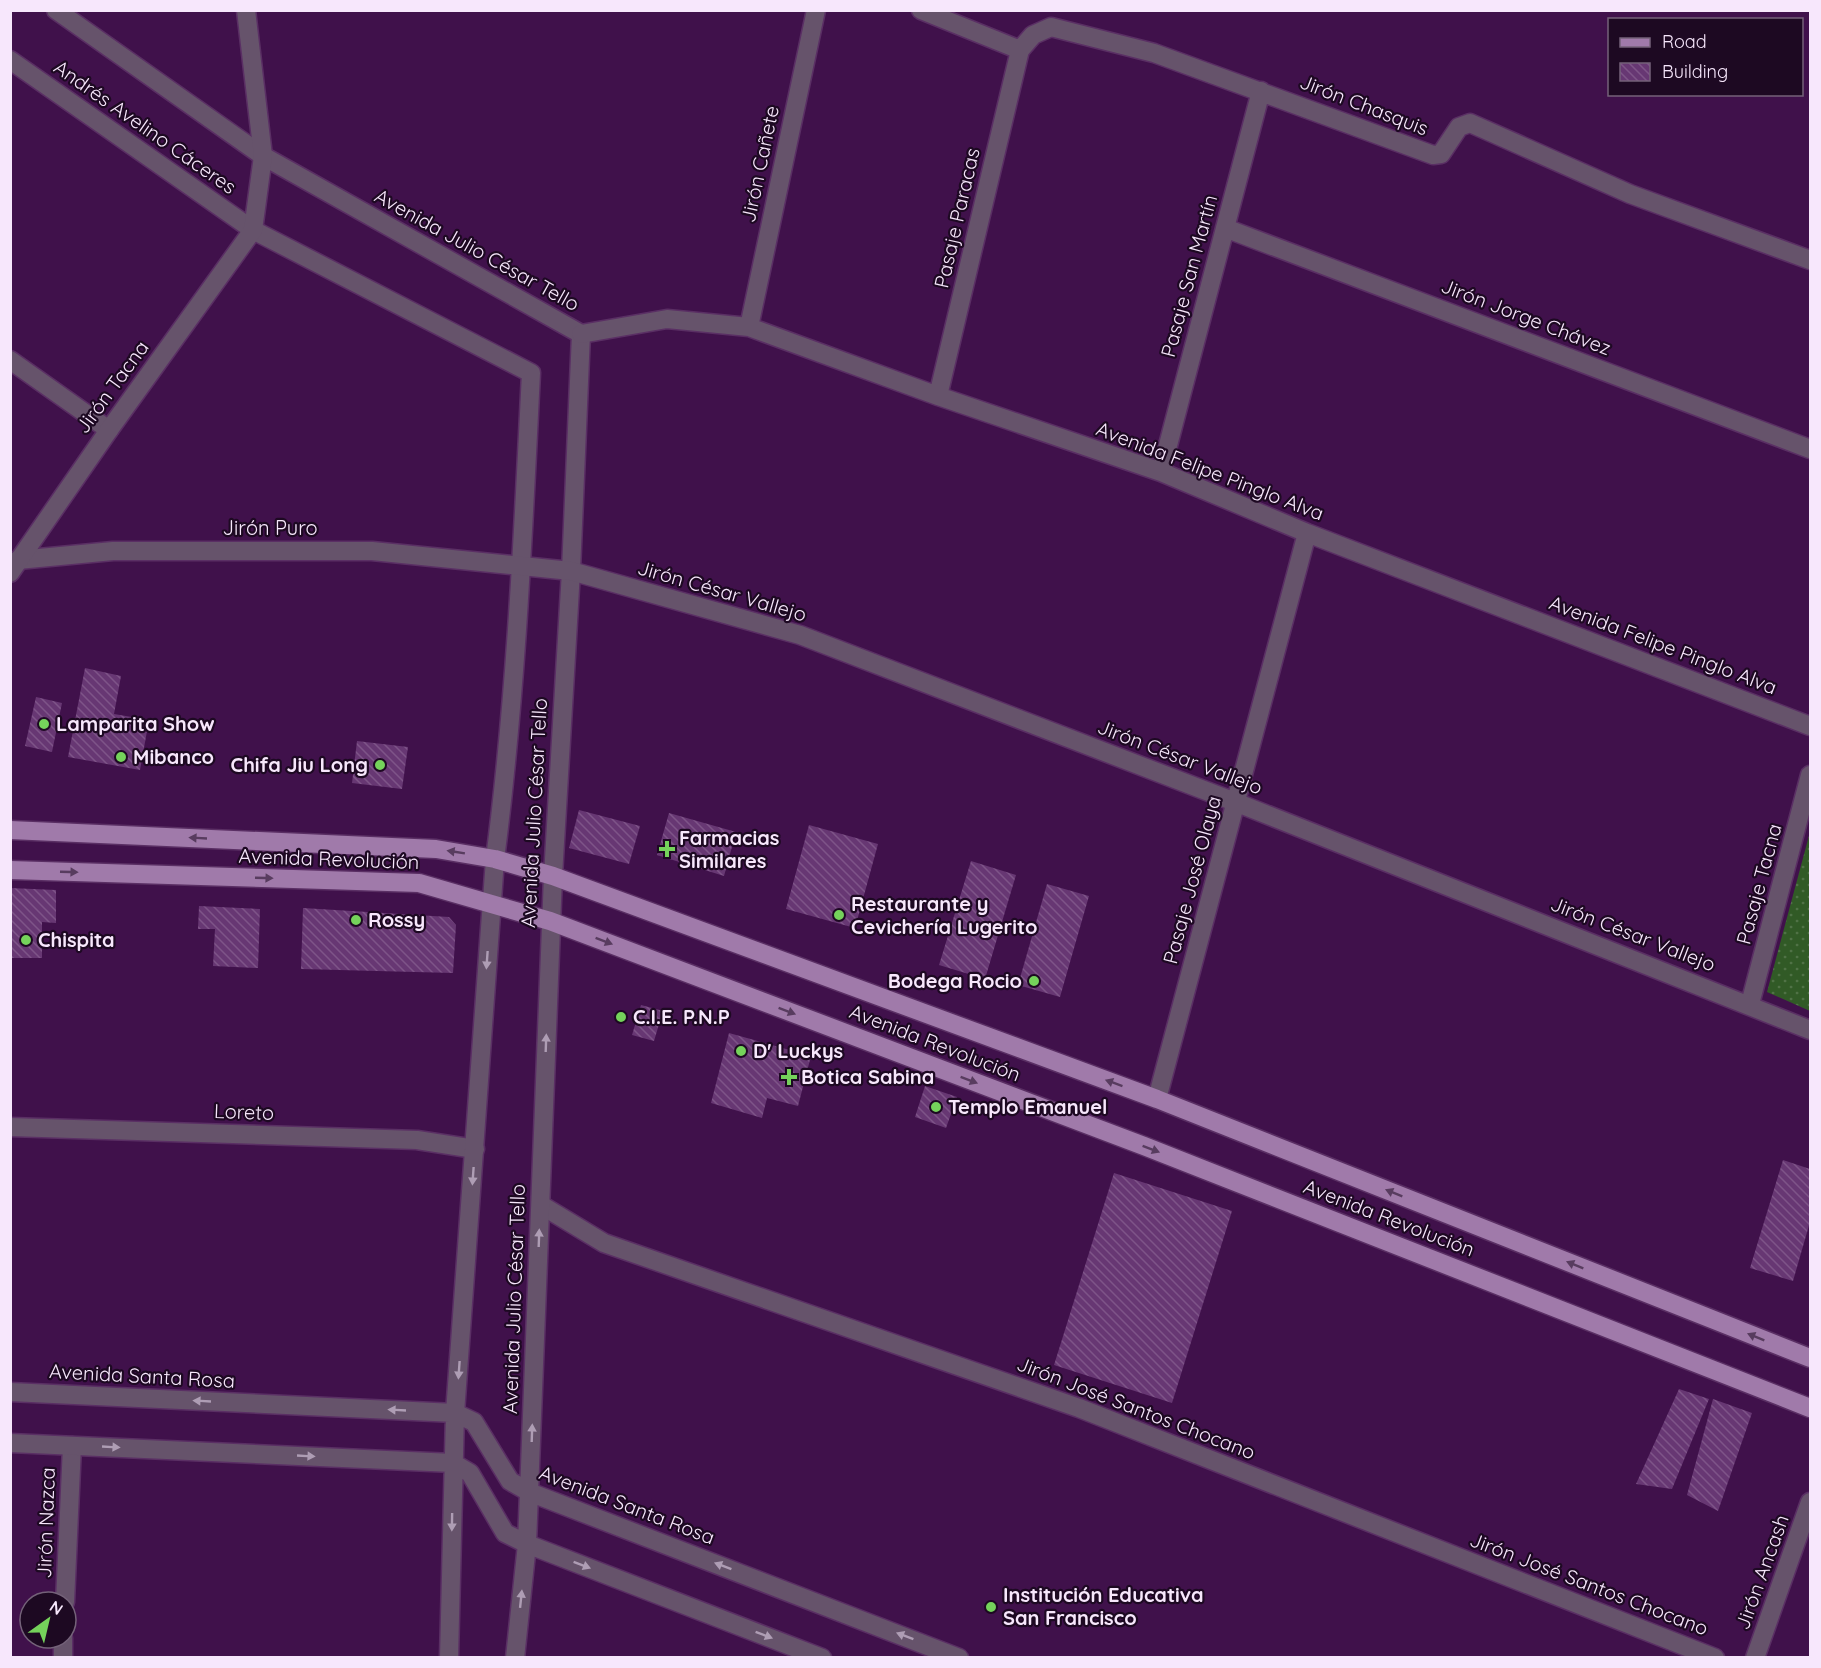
<svg xmlns="http://www.w3.org/2000/svg" width="1821" height="1668" font-family="Quicksand,sans-serif">
<style>
.park{fill:url(#park-dots)}
.building{fill:url(#building-back-hatch)}
.lines{fill:none;stroke-linecap:round;stroke-linejoin:round}
.pedestrian-casing{stroke:#5a2f64;stroke-width:21}
.minor-casing{stroke:#5a2f64;stroke-width:21}
.tertiary-casing{stroke:#5a2f64;stroke-width:21}
.primary-casing{stroke:#5a2f64;stroke-width:21}
.pedestrian{stroke:#66536b;stroke-width:18}
.minor{stroke:#66536b;stroke-width:18}
.tertiary{stroke:#66536b;stroke-width:18}
.primary{stroke:#a07aaa;stroke-width:18}
.oneway{fill:#583c5f}
.oneway2{fill:#ae9db4}
.poi-dot{fill:#75d25b;stroke:#1d0922;stroke-width:2}
.labels{text-anchor:middle;stroke-width:4.5;stroke-linejoin:round;paint-order:stroke}
.street-label{font-size:20px;fill:#f7e7fc;stroke:#1d0922}
.poi-label{font-size:20px;font-weight:bold;fill:#f7e7fc;stroke:#1d0922;text-anchor:start}
</style>
<defs>
<pattern id="park-dots" width="8" height="8" patternUnits="userSpaceOnUse" patternTransform="scale(1.5)"><rect width="8" height="8" fill="#315a26"/><path d="M2 2h.1M6 6h.1" fill="none" stroke="#507246" stroke-width="1.8" stroke-linecap="round"/></pattern>
<pattern id="building-back-hatch" width="6" height="6" patternUnits="userSpaceOnUse" patternTransform="scale(1.5)"><rect width="6" height="6" fill="#673773"/><path d="M-1 5l2 2M0 0l6 6M5-1l2 2" fill="none" stroke="#7e5488"/></pattern>
</defs>
<rect width="100%" height="100%" fill="#40114b"/>
<path class="park" d="M1810,832V1011L1767,992Z"/>
<path class="building" d="M85,668L121,676L114,714L149,720L140,770L68,757Z
M36,697L62,703L52,752L25,746Z
M357,741L408,747L402,789L352,783Z
M579,810L640,826L629,864L569,848Z
M669,813L736,832L724,876L657,855Z
M809,825L878,844L855,928L786,909Z
M971,861L1016,875L985,979L939,965Z
M1047,884L1089,896L1060,997L1018,985Z
M10,888L56,890V923L42,922V958H10Z
M199,906L260,909L258,968L213,966L215,929H198Z
M303,908L449,917L456,925L453,973L301,969Z
M641,1005L663,1011L654,1041L632,1035Z
M729,1033L811,1056L798,1106L767,1098L762,1118L711,1103Z
M925,1086L957,1097L946,1128L915,1117Z
M1783,1160L1810,1169V1222L1793,1281L1750,1268Z
M1114,1173L1232,1211L1172,1403L1054,1365Z
M1679,1389L1709,1399L1672,1489L1636,1484Z
M1713,1399L1752,1413L1718,1511L1687,1495Z"/>
<g class="lines">
<g class="pedestrian-casing">
<path id="pedestrian" d="M263,156L581,334L571,571L553,876
M253,230L531,373C523,535 516,698 495,859"/>
</g>
<g class="minor-casing">
<path id="minor" d="M56,10L263,156
M921,10L1020,50L1033,35L1051,27L1154,53L1433,155L1441,154L1459,127L1470,123L1630,194L1810,260
M10,60L253,230
M1225,228L1810,449
M749,327L816,10
M581,334L667,319L749,327L938,396L1161,472L1307,533L1810,726
M10,360L109,430
M938,396L1020,50
M1161,472L1261,91
M18,560L113,551H372L571,571L800,635L1235,802L1810,1030
M1750,1004L1810,775
M1157,1099L1307,533
M10,1127L417,1140L475,1149
M541,1205L604,1243L1079,1408L1715,1658
M65,1602L72,1446
M63,1658V1638
M1755,1658L1810,1502"/>
</g>
<g class="tertiary-casing">
<path id="tertiary" d="M10,573L109,430L253,230L263,156L246,10
M10,1392L455,1413L474,1422L510,1481L529,1492L959,1658
M10,1443L453,1463L470,1473L505,1533L527,1544L822,1658
M449,1658L455,1413L495,859
M515,1658L527,1544L553,876"/>
</g>
<g class="primary-casing">
<path id="primary" d="M10,830L436,849L495,859L553,876L1157,1099L1810,1358
M10,870L419,883L550,921L1144,1146L1810,1408"/>
</g>
<use href="#pedestrian" class="pedestrian"/>
<use href="#minor" class="minor"/>
<use href="#tertiary" class="tertiary"/>
<use href="#primary" class="primary"/>
</g>
<defs><path id="oneway-solid" d="M-6-.8H1V-3.2L6.5 0L1 3.2V.8H-6Z" transform="scale(1.5)"/></defs>
<g class="oneway">
<use href="#oneway-solid" transform="translate(198 838) rotate(-177)"/>
<use href="#oneway-solid" transform="translate(456 852) rotate(-171)"/>
<use href="#oneway-solid" transform="translate(69 872) rotate(2)"/>
<use href="#oneway-solid" transform="translate(264 878) rotate(2)"/>
<use href="#oneway-solid" transform="translate(604 941) rotate(21)"/>
<use href="#oneway-solid" transform="translate(787 1011) rotate(21)"/>
<use href="#oneway-solid" transform="translate(969 1080) rotate(21)"/>
<use href="#oneway-solid" transform="translate(1114 1083) rotate(-160)"/>
<use href="#oneway-solid" transform="translate(1151 1149) rotate(21)"/>
<use href="#oneway-solid" transform="translate(1394 1193) rotate(-158)"/>
<use href="#oneway-solid" transform="translate(1575 1265) rotate(-158)"/>
<use href="#oneway-solid" transform="translate(1756 1337) rotate(-158)"/>
</g>
<g class="oneway2">
<use href="#oneway-solid" transform="translate(487 960) rotate(94)"/>
<use href="#oneway-solid" transform="translate(546 1043) rotate(-88)"/>
<use href="#oneway-solid" transform="translate(473 1176) rotate(94)"/>
<use href="#oneway-solid" transform="translate(539 1238) rotate(-88)"/>
<use href="#oneway-solid" transform="translate(459 1370) rotate(94)"/>
<use href="#oneway-solid" transform="translate(202 1401) rotate(-177)"/>
<use href="#oneway-solid" transform="translate(397 1410) rotate(-177)"/>
<use href="#oneway-solid" transform="translate(532 1433) rotate(-88)"/>
<use href="#oneway-solid" transform="translate(111 1447) rotate(3)"/>
<use href="#oneway-solid" transform="translate(306 1456) rotate(3)"/>
<use href="#oneway-solid" transform="translate(452 1522) rotate(91)"/>
<use href="#oneway-solid" transform="translate(582 1565) rotate(21)"/>
<use href="#oneway-solid" transform="translate(723 1566) rotate(-159)"/>
<use href="#oneway-solid" transform="translate(521 1599) rotate(-84)"/>
<use href="#oneway-solid" transform="translate(764 1635) rotate(21)"/>
<use href="#oneway-solid" transform="translate(905 1636) rotate(-159)"/>
</g>
<g class="poi-dot">
<circle cx="44" cy="724" r="6"/>
<circle cx="121" cy="757" r="6"/>
<circle cx="380" cy="765" r="6"/>
<path d="M664 840h6v6h6v6h-6v6h-6v-6h-6v-6h6z"/>
<circle cx="839" cy="915" r="6"/>
<circle cx="356" cy="920" r="6"/>
<circle cx="26" cy="940" r="6"/>
<circle cx="1034" cy="981" r="6"/>
<circle cx="621" cy="1017" r="6"/>
<circle cx="741" cy="1051" r="6"/>
<path d="M786 1068h6v6h6v6h-6v6h-6v-6h-6v-6h6z"/>
<circle cx="936" cy="1107" r="6"/>
<circle cx="991" cy="1607" r="6"/>
</g>
<g class="labels">
<g class="street-label">
<text transform="translate(1364 105) rotate(21)" y="7">Jirón Chasquis</text>
<text transform="translate(145 127) rotate(35)" y="7">Andrés Avelino Cáceres</text>
<text transform="translate(760 164) rotate(-78)" y="7">Jirón Cañete</text>
<text transform="translate(957 218) rotate(-77)" y="7">Pasaje Paracas</text>
<text transform="translate(477 250) rotate(29)" y="7">Avenida Julio César Tello</text>
<text transform="translate(1189 276) rotate(-75)" y="7">Pasaje San Martín</text>
<text transform="translate(1526 317) rotate(21)" y="7">Jirón Jorge Chávez</text>
<text transform="translate(112 387) rotate(-54)" y="7">Jirón Tacna</text>
<text transform="translate(1210 471) rotate(21)" y="7">Avenida Felipe Pinglo Alva</text>
<text x="270" y="535">Jirón Puro</text>
<text transform="translate(722 591) rotate(16)" y="7">Jirón César Vallejo</text>
<text transform="translate(1663 645) rotate(21)" y="7">Avenida Felipe Pinglo Alva</text>
<text transform="translate(1180 757) rotate(21)" y="7">Jirón César Vallejo</text>
<text transform="translate(534 813) rotate(-87)" y="7">Avenida Julio César Tello</text>
<text transform="translate(329 859) rotate(2)" y="7">Avenida Revolución</text>
<text transform="translate(1192 880) rotate(-75)" y="7">Pasaje José Olaya</text>
<text transform="translate(1759 884) rotate(-75)" y="7">Pasaje Tacna</text>
<text transform="translate(1633 934) rotate(21)" y="7">Jirón César Vallejo</text>
<text transform="translate(935 1043) rotate(21)" y="7">Avenida Revolución</text>
<text transform="translate(244 1112) rotate(2)" y="7">Loreto</text>
<text transform="translate(1389 1218) rotate(21)" y="7">Avenida Revolución</text>
<text transform="translate(514 1299) rotate(-88)" y="7">Avenida Julio César Tello</text>
<text transform="translate(142 1376) rotate(3)" y="7">Avenida Santa Rosa</text>
<text transform="translate(1136 1408) rotate(21)" y="7">Jirón José Santos Chocano</text>
<text transform="translate(627 1505) rotate(21)" y="7">Avenida Santa Rosa</text>
<text transform="translate(46 1523) rotate(-88)" y="7">Jirón Nazca</text>
<text transform="translate(1762 1572) rotate(-70)" y="7">Jirón Ancash</text>
<text transform="translate(1589 1584) rotate(21)" y="7">Jirón José Santos Chocano</text>
</g>
<g class="poi-label">
<text x="56" y="731">Lamparita Show</text>
<text x="133" y="764">Mibanco</text>
<text x="368" y="772" text-anchor="end">Chifa Jiu Long</text>
<text x="679" y="845">Farmacias<tspan x="679" dy="23">Similares</tspan></text>
<text x="851" y="911">Restaurante y<tspan x="851" dy="23">Cevichería Lugerito</tspan></text>
<text x="368" y="927">Rossy</text>
<text x="38" y="947">Chispita</text>
<text x="1022" y="988" text-anchor="end">Bodega Rocio</text>
<text x="633" y="1024">C.I.E. P.N.P</text>
<text x="753" y="1058">D' Luckys</text>
<text x="801" y="1084">Botica Sabina</text>
<text x="948" y="1114">Templo Emanuel</text>
<text x="1003" y="1602">Institución Educativa<tspan x="1003" dy="23">San Francisco</tspan></text>
</g>
</g>
<rect width="1821" height="1668" fill="none" stroke="#f7e7fc" stroke-width="24"/>
<rect x="1608" y="18" width="195" height="78" fill="#1d0922" stroke="#746279" stroke-width="1.5"/>
<rect x="1620" y="38" width="30" height="9" fill="#a07aaa" stroke="#746279" stroke-width="1.5"/>
<text x="1662" y="48" font-size="18" fill="#f7e7fc">Road</text>
<rect x="1620" y="63" width="30" height="18" fill="url(#building-back-hatch)" stroke="#746279" stroke-width="1.5"/>
<text x="1662" y="78" font-size="18" fill="#f7e7fc">Building</text>
<g transform="translate(48 1620) rotate(34)"><circle r="28" fill="#1d0922" stroke="#746279" stroke-width="1.5"/>
<path d="M0-4.5L10 22L0 15L-10 22Z" fill="#75d25b"/>
<text y="-9" font-size="16" font-weight="bold" text-anchor="middle" fill="#f7e7fc">N</text>
</g>
</svg>
